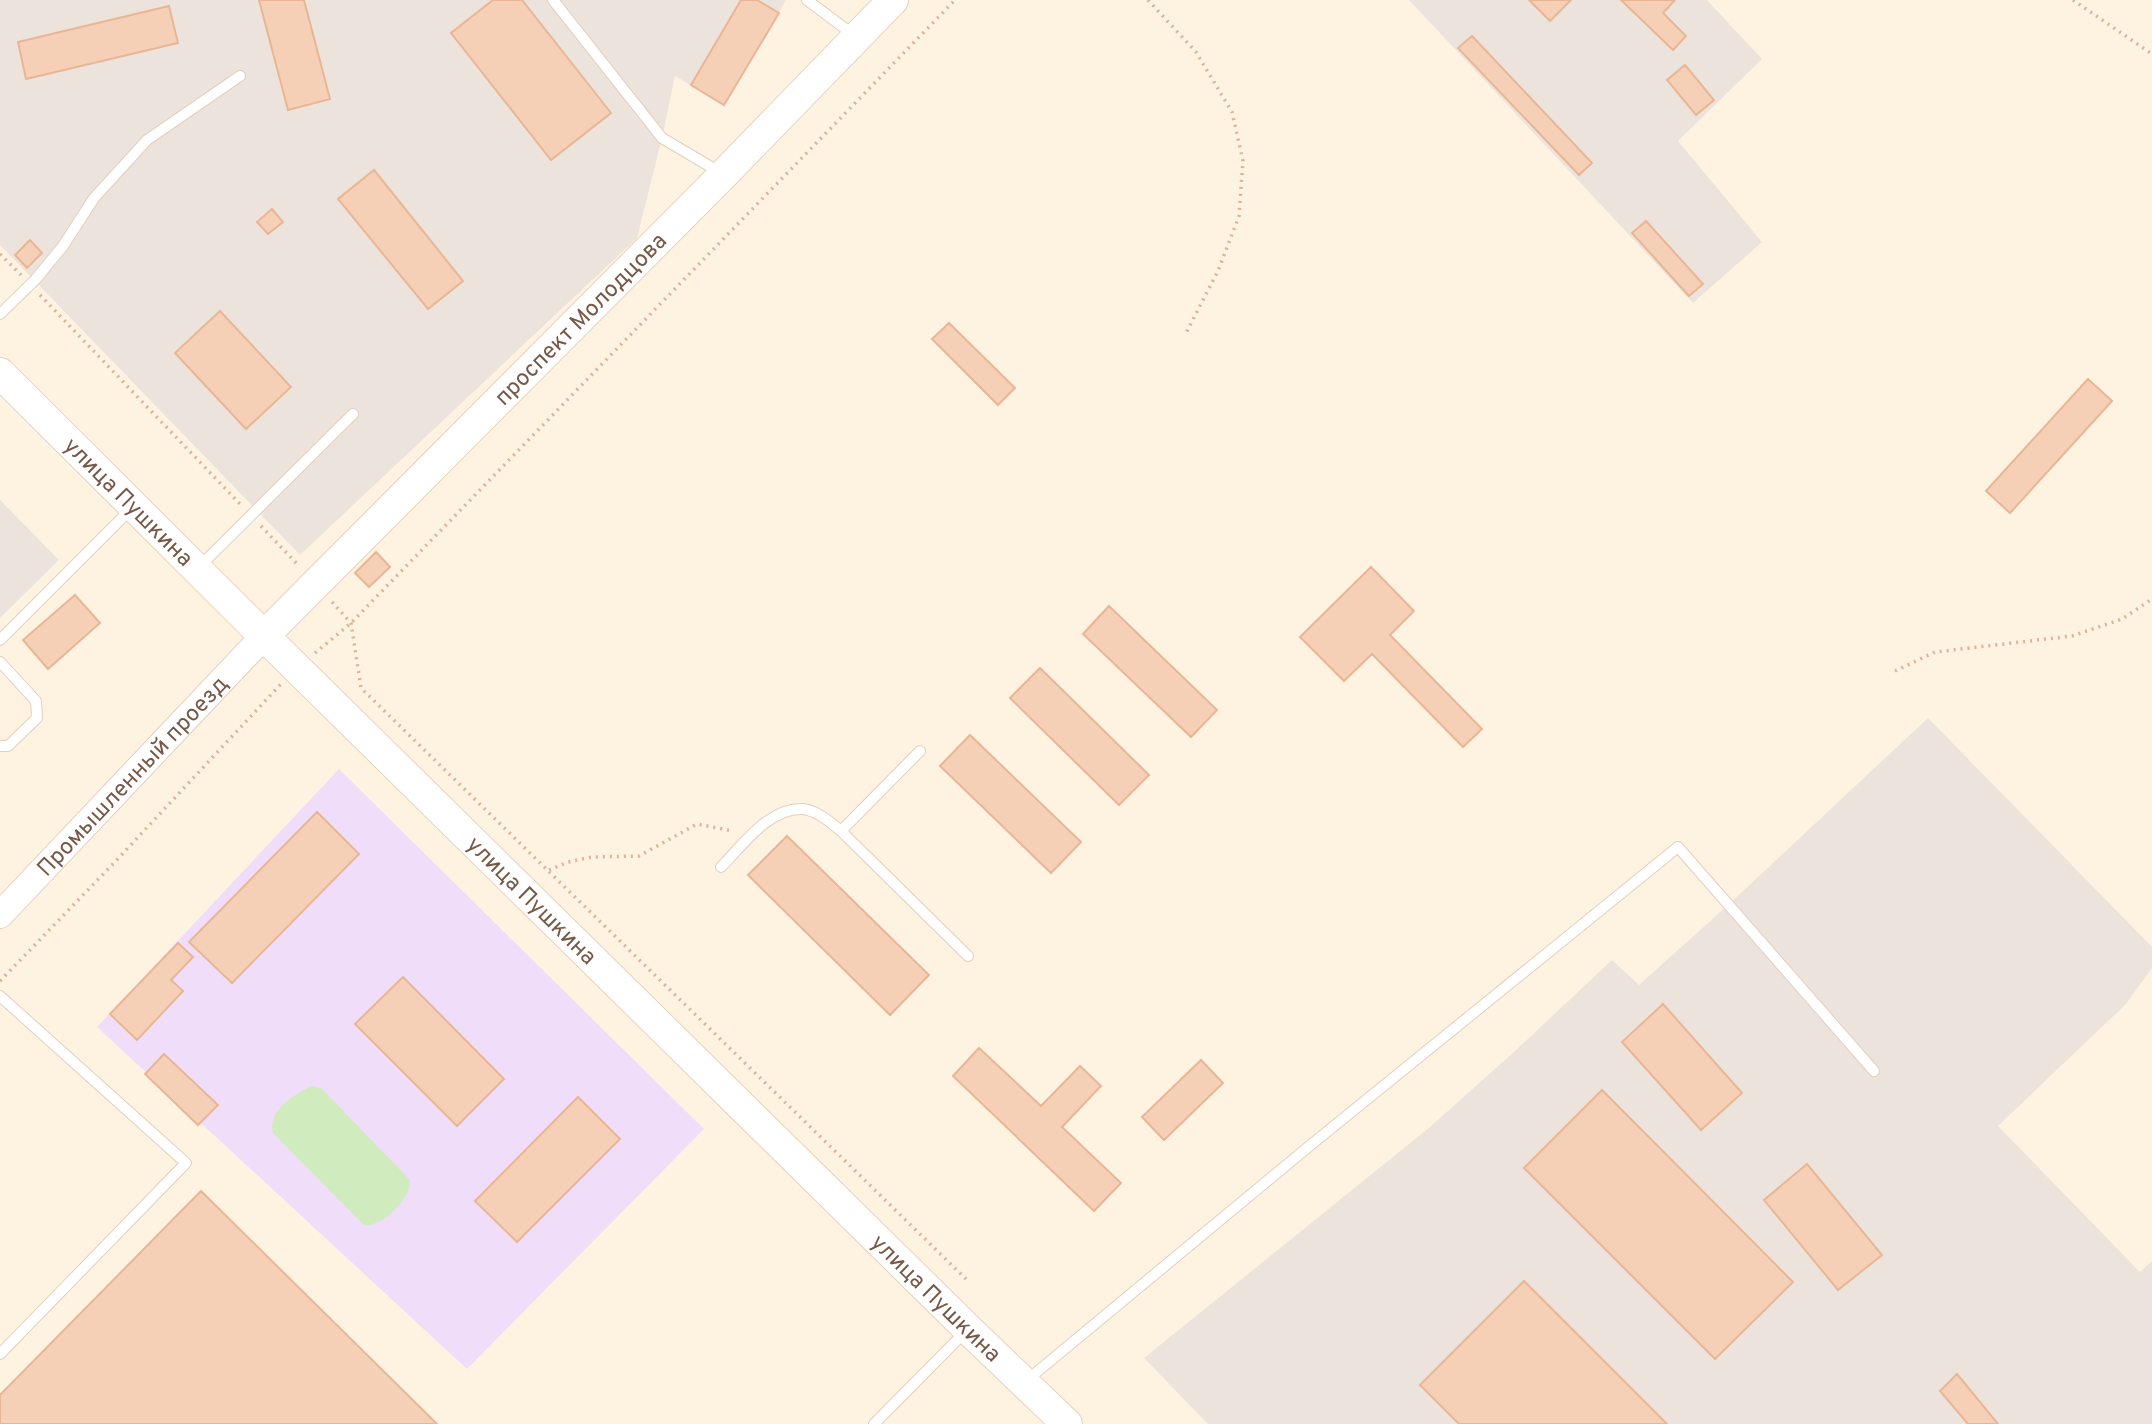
<svg xmlns="http://www.w3.org/2000/svg" width="2152" height="1424" font-family="Overpass,sans-serif">
<style>
.industrial{fill:#ece4dc}
.education{fill:#f0ddfa}
.green{fill:#d0ecbe}
.building{fill:#f6d0b6;stroke:#e9b695;stroke-width:2}
.lines{fill:none;stroke-linecap:round;stroke-linejoin:round}
.service-casing{stroke:#e3cfbc;stroke-width:12}
.tertiary-casing{stroke:#e3cfbc;stroke-width:28}
.secondary-casing{stroke:#ead2bb;stroke-width:32}
.path{stroke:#dab399;stroke-width:3.5;stroke-dasharray:2 5;stroke-linecap:butt}
.service{stroke:#fff;stroke-width:10}
.tertiary{stroke:#fff;stroke-width:26}
.secondary{stroke:#fff;stroke-width:30}
.labels{text-anchor:middle;stroke-width:6;stroke-linejoin:round;paint-order:stroke}
.street-label{font-size:23px;fill:#775846;stroke:#fff6e9}
</style>
<rect width="100%" height="100%" fill="#fef3e1"/>
<path class="industrial" d="M0,0H786L724,105L675,76L662,138L637,238L300,555L0,245Z
M1409,0H1707L1762,59L1678,141L1762,242L1693,303Z
M0,500L59,560L0,618Z
M1928,718L2152,947V968L2126,1004L1998,1126L2140,1272L2152,1261V1424H1208L1144,1358L1430,1127L1515,1051L1612,960L1639,985L1728,905Z"/>
<path class="education" d="M339,769L704,1129L467,1369L97,1027Z"/>
<path class="green" d="M312,1086L321,1088L410,1180C412,1198 381,1228 364,1225L273,1133C267,1111 294,1094 312,1086Z"/>
<path class="building" d="M259,0H304L330,99L288,110Z
M493,0H522L611,113L551,160L451,33Z
M741,0H757L779,13L724,105L691,85Z
M1529,0H1571L1550,21Z
M1621,0H1675L1663,13L1686,36L1673,50Z
M169,6L178,43L26,79L18,42Z
M1472,36L1592,163L1579,175L1458,48Z
M1685,65L1714,100L1696,115L1667,80Z
M374,170L463,281L428,309L338,199Z
M272,209L283,222L268,234L257,222Z
M1646,221L1703,284L1689,296L1632,233Z
M30,240L42,253L27,268L15,255Z
M220,311L291,387L246,429L175,353Z
M949,323L1015,388L998,405L932,339Z
M2088,379L2112,401L2010,513L1986,491Z
M376,552L390,567L369,587L355,573Z
M1371,567L1414,611L1390,635L1482,729L1463,747L1372,654L1344,681L1300,637Z
M75,595L100,623L48,669L23,640Z
M1109,606L1217,710L1191,737L1083,634Z
M1040,668L1149,775L1119,805L1010,698Z
M970,735L1081,842L1051,873L940,766Z
M317,812L359,854L232,983L189,942Z
M787,836L929,975L890,1015L748,875Z
M178,943L193,957L171,980L183,991L137,1040L110,1014Z
M403,977L504,1079L457,1126L355,1024Z
M1663,1004L1742,1093L1701,1130L1622,1042Z
M979,1048L1041,1106L1080,1066L1101,1086L1062,1127L1121,1183L1094,1211L953,1076Z
M164,1054L218,1105L198,1125L145,1074Z
M1201,1060L1223,1083L1164,1140L1142,1117Z
M1602,1090L1793,1282L1715,1359L1524,1168Z
M578,1097L620,1139L517,1242L475,1201Z
M1807,1164L1882,1255L1838,1290L1764,1200Z
M201,1191L437,1424H0V1395Z
M1524,1281L1667,1424H1459L1420,1385Z
M1957,1374L1998,1424H1968L1940,1391Z"/>
<g class="lines">
<g class="service-casing">
<path id="service" d="M553,0L662,138L721,173
M807,0L855,36
M0,314L35,280L63,246L94,198L147,140L240,76
M199,567L353,414
M0,640L132,508
M0,662L36,701L37,718L8,746H0
M920,751L841,831L968,956
M721,867C742,846 769,807 803,809C818,811 830,822 841,831
M0,996L186,1163L0,1354
M1026,1381L1307,1148L1678,847L1874,1071
M874,1424L966,1331"/>
</g>
<g class="tertiary-casing">
<g id="tertiary">
<path id="s1" d="M0,915L264,636"/>
</g>
</g>
<g class="secondary-casing">
<g id="secondary">
<path id="s2" d="M0,373L264,636L968,1329L1067,1424"/>
<path id="s3" d="M264,636L724,174L893,0"/>
</g>
</g>
<path class="path" d="M1148,0L1196,52L1232,112L1243,161L1239,216L1218,271L1186,333
M2073,0L2152,54
M0,254L21,275
M40,295L241,505
M261,526L299,566
M332,602L351,623L361,688L967,1280
M315,653L351,623L955,0
M1895,671L1935,652L2072,636L2122,619L2152,599
M549,870L568,862L592,857L639,856L697,824L733,831
M0,981L113,864L281,684"/>
<use href="#service" class="service"/>
<use href="#tertiary" class="tertiary"/>
<use href="#secondary" class="secondary"/>
</g>
<g class="labels">
<g class="street-label">
<text dy="8" stroke="none"><textPath href="#s3" startOffset="448">проспект Молодцова</textPath></text>
<text dy="8" stroke="none"><textPath href="#s2" startOffset="182">улица Пушкина</textPath></text>
<text dy="8" stroke="none"><textPath href="#s1" startOffset="192">Промышленный проезд</textPath></text>
<text dy="8" stroke="none"><textPath href="#s2" startOffset="749">улица Пушкина</textPath></text>
<text dy="8" stroke="none"><textPath href="#s2" startOffset="1316">улица Пушкина</textPath></text>
</g>
</g>
</svg>
